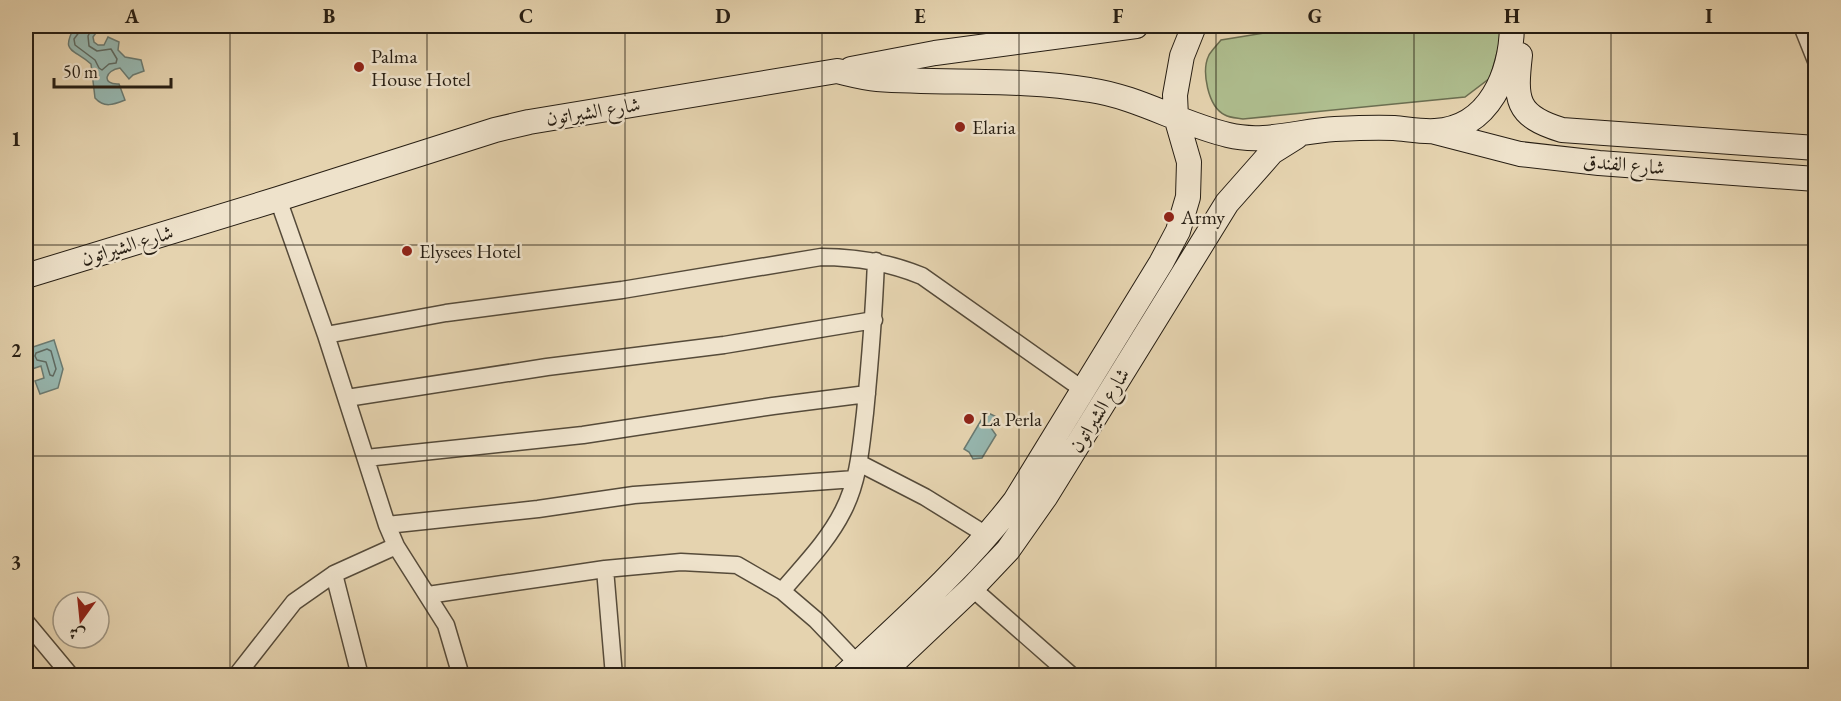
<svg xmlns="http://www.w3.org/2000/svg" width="1841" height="701" font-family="'EB Garamond',Amiri,serif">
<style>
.green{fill:#afbe8f;stroke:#6b6e51;stroke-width:1.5}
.water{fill:#96b7b0;stroke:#6a7a71;stroke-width:1.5}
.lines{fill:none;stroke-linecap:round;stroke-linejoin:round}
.shore{stroke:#5e6a62;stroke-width:1.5}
.street-casing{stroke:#564b3a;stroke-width:19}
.secondary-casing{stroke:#271e13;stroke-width:26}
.street{stroke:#eee2cb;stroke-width:16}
.secondary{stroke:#eee2cb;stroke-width:24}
.grid{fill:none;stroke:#271e13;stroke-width:1.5;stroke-opacity:0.55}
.poi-dot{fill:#8f2418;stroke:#eee2cb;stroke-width:2}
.labels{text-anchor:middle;stroke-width:5;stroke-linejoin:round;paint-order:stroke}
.poi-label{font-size:20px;fill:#271e13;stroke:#eee2cb;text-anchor:start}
.street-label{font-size:20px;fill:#271e13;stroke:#eee2cb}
.neatline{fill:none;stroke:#271e13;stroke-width:2}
.grid-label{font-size:20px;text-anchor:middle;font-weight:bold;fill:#271e13}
</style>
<rect width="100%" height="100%" fill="#e5d3af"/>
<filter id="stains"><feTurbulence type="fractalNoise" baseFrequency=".00333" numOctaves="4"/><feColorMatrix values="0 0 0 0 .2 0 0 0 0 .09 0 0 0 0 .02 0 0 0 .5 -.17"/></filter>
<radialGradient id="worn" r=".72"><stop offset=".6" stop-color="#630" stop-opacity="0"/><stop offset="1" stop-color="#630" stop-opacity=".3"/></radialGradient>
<path class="green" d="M1308,26H1502L1503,31L1490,78L1465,97L1243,119C1238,118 1230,118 1225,115C1208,107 1201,71 1209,55C1212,50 1217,45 1221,40Z"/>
<path class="water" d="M75,26H101L93,37L94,42L98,45H104L108,37L119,42L118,50L125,57L141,60L144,71L133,75L129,79L120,68C105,70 101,85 119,84L125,100C113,105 104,108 95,98L91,64C73,48 60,53 75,26Z
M54,340L63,369L58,388L40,394L35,381L44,378L41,366L32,369L27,349Z
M986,412L997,417L991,428L996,435L982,458L973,459L969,452L964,449Z"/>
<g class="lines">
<path class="shore" d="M81,26L80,31L74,39L75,45L95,60L99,68L102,70L109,64L116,63L117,59L111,49L97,51L89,46L88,36L93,26
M47,349L51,351L56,369L53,376L50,375L46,362L37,360L35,356L36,353Z"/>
<g class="street-casing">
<path id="street" d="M1802,26L1816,61
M278,199L326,335L387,525L396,546L446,625L461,676
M326,335L446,313L622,290L821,257C857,257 888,262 922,276L1082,389
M347,398L547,367L724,345L874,320
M366,458L583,435L773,406L867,394
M859,463L925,497L988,536
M387,525L538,509L634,495L855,479
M605,569L614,676
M334,574L360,676
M972,588L1072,676
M782,591C804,565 828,541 843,511C859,480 861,446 865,413C870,362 874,312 876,261
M428,595L605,569L681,562L737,565L782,591L816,620L857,663
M26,622L71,676
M236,676L294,602L334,574L396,546"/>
</g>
<g class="secondary-casing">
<path id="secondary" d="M1520,55C1515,99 1515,116 1562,130L1816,148
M851,69L935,53L1136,26
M1435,132L1520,154L1599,163L1816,179
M26,276L278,199L495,130L529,122L837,71C850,74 864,78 877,79C948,84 1020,78 1090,90C1138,97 1181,124 1228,135C1264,144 1299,131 1335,129C1355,128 1375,127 1394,128C1407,129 1422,132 1435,131C1490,128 1511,73 1512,26
M844,676C904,620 965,566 1015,501L1161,263L1178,231L1188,197L1189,162L1176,117L1175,95L1182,56L1194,26
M879,676L972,588L1008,550L1046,496L1227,203L1272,152L1296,137"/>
</g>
<use href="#street" class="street"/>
<use href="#secondary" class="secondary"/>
</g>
<path class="grid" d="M230,26V676M427,26V676M625,26V676M822,26V676M1019,26V676M1216,26V676M1414,26V676M1611,26V676M26,245H1816M26,456H1816"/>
<g class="poi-dot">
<circle cx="359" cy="67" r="6"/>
<circle cx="960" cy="127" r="6"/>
<circle cx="1169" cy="217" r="6"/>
<circle cx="407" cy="251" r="6"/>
<circle cx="969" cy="419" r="6"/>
</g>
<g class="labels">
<g class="poi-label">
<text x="371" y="63">Palma<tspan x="371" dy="23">House Hotel</tspan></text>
<text x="972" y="134">Elaria</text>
<text x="1181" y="224">Army</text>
<text x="419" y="258">Elysees Hotel</text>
<text x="981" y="426">La Perla</text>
</g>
<g class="street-label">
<text transform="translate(593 111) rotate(-9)" y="7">شارع الشيراتون</text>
<text transform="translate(1624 164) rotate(5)" y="7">شارع الفندق</text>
<text transform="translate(127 245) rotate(-17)" y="7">شارع الشيراتون</text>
<text transform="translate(1099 410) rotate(-58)" y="7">شارع الشيراتون</text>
</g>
</g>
<rect width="1841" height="701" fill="none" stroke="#e5d3af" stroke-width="66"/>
<g transform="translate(81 620) rotate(195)"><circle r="28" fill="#eee2cb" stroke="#9e9481" stroke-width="1.5"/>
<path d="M0-4.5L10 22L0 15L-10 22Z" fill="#8f2418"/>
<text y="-9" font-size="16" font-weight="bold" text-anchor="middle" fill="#271e13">ش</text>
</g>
<path d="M54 78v9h117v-9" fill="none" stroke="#271e13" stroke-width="3"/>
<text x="63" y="78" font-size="18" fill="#271e13" stroke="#eee2cb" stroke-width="4.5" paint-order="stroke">50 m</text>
<rect x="33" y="33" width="1775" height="635" class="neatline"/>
<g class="grid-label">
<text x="132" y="23">A</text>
<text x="329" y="23">B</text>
<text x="526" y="23">C</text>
<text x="723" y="23">D</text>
<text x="920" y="23">E</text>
<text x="1118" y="23">F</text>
<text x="1315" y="23">G</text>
<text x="1512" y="23">H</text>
<text x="1709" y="23">I</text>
<text x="16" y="146">1</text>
<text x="16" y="357">2</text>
<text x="16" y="569">3</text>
</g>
<rect width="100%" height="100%" filter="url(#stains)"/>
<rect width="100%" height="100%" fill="url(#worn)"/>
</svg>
